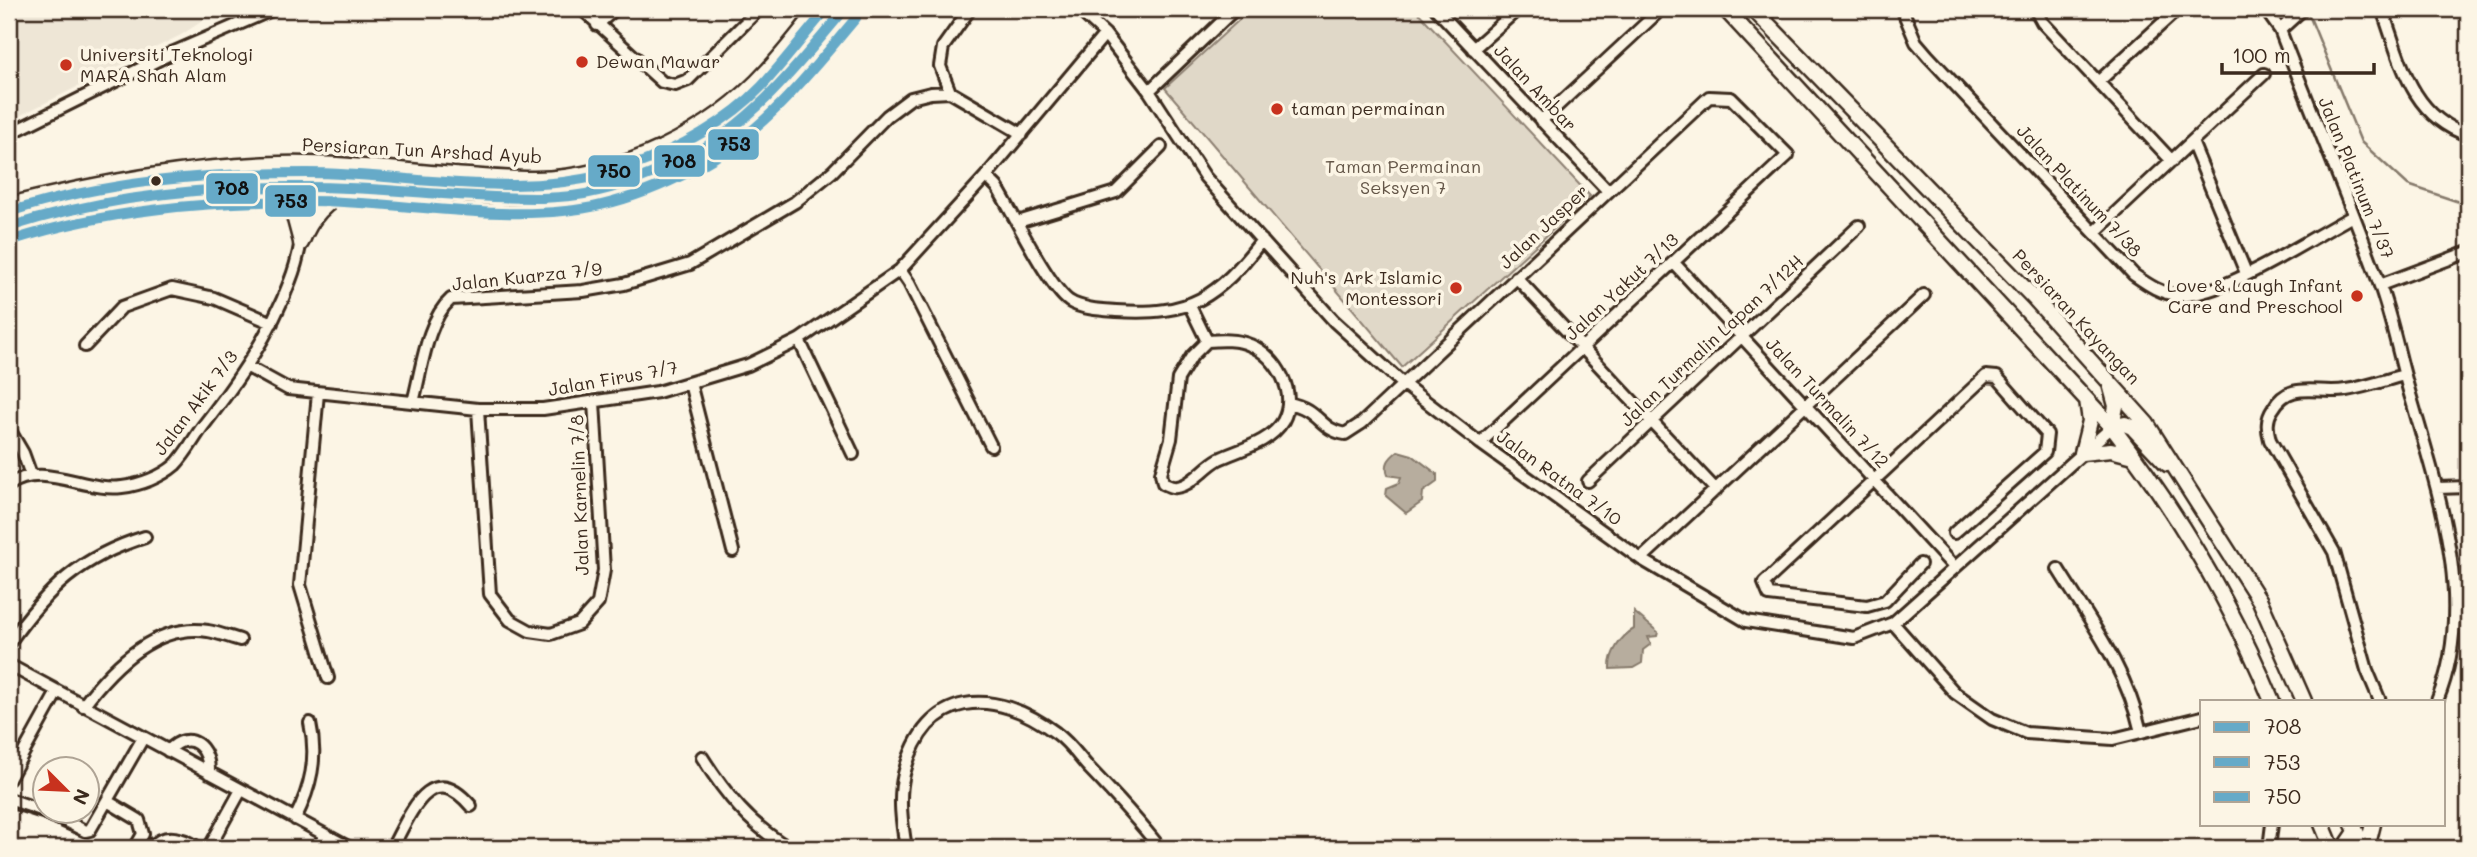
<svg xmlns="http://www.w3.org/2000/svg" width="2477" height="857" font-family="Mali,sans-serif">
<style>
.built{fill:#eee6d6}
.green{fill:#e0d8c8;stroke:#8e8173;stroke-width:2}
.water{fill:#b7ad9e;stroke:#85796b;stroke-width:2}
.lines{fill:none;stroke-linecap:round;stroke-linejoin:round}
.stream{stroke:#85796b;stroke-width:2.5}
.minor-casing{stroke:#3b2a1e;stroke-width:16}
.major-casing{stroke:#3b2a1e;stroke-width:19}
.minor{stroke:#fcf5e5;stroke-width:10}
.major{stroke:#fcf5e5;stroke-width:14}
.bus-1-casing{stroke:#fcf5e5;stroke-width:16}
.bus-2-casing{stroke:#fcf5e5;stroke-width:16}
.bus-3-casing{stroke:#fcf5e5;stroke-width:16}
.bus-1{stroke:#66aac8;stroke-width:10}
.bus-2{stroke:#66aac8;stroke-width:10}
.bus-3{stroke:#66aac8;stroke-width:10}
.poi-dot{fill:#c8321e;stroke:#fcf5e5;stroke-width:2.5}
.bus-dot{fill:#3b2a1e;stroke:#fcf5e5;stroke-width:2.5}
.labels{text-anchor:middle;stroke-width:7;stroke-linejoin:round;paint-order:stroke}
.poi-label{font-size:18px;fill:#3b2a1e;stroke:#fcf5e5;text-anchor:start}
.street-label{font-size:18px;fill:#3b2a1e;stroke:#fcf5e5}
.park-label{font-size:18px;fill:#645648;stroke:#fcf5e5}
.line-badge{stroke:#fcf5e5;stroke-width:2.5}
.pale-badge-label{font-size:19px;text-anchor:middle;font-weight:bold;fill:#111}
</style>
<rect width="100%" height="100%" fill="#fcf5e5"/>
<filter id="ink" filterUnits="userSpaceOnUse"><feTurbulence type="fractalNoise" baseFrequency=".0143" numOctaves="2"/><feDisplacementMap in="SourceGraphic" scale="14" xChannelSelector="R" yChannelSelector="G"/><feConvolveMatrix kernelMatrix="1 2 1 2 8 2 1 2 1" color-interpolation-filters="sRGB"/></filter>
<g filter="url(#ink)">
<path class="built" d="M9,9H221L181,35L9,121Z"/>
<path class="green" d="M1251,9H1415L1590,196L1402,367L1165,88Z"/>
<path class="water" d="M1398,451L1412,455L1437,474V482L1423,492L1422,502L1406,513L1386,496L1387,488L1399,483L1401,477L1388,475C1384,464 1389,458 1398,451Z
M1634,612L1658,632L1657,636L1648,637L1651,644L1643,650L1642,663L1633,668L1610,669C1609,654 1621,636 1634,629Z"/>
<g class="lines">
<path class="stream" d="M2307,10L2361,142L2408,185L2468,205"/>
<g class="minor-casing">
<path id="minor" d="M582,9L662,82L675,85L688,80L759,9
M970,9L943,47L940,66L950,92L1022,134
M1078,9L1105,34L1149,91L1205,177L1334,321L1402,383L1480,443L1641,559L1746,621L1854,638L1893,623L2112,427
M1436,9L1608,191
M1902,9L1916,42L1928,56L2134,275C2147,284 2161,294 2178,295C2220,299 2312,237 2353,216
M2035,9L2042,22L2172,161
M2265,9L2280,30C2312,115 2349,198 2379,283C2393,321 2400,362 2412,401C2439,495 2477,605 2437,701
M2382,9C2400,59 2411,117 2468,135
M597,25L615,9
M2280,30L2303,9
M1473,49L1518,9
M2098,82L2178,9
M1149,91L1235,9
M1541,121L1656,14
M9,134L174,52L274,9
M2192,142L2246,273
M986,176L997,187C1013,213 1048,286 1069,301C1081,309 1102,310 1116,311C1191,316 1217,298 1262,240
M1018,222L1116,192L1161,147
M2095,232L2264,74
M1674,263L1954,567
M900,270L909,283L991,446
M1516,277L1716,490
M2380,285L2468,252
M1189,304L1207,341L1192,356L1178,379L1171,439L1161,473L1163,483C1171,487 1175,489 1184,485C1197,479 1206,466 1219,459C1240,449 1270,443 1283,421C1298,393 1277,356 1250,345C1237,339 1221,340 1207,341
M799,340L853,454
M85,346L122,307L172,289L214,298L272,323
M248,367L288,389L478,409H543L658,392L748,365L799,340L900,270L986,176L1105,34
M690,383L733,551
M318,393L300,585L328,678
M413,402C422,370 426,321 451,299L583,291L624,284L690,264L795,202L832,172L887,116L911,98L931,93L950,92
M1288,403C1320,409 1318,429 1345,434L1362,423L1709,97L1731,98L1788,155L1480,443
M478,409L490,594L510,620L530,631L551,634L579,624L598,603L604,570L594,402
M9,429L23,453L31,475
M1588,481L1859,226
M9,485C42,461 85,492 122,487C140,485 161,477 175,465C186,454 194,438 203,426C238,381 270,335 290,281C302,251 304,219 307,187L296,175L274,169
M2437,488L2468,487
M1641,559L1924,295
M1920,564L1885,601L1867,606L1769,595L1764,583L1986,376L1997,377L2047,434L2045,452L1954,533
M2058,569C2091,622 2127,670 2141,732
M1893,623L1955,693L1992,719L2026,733L2113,739L2202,717
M9,643C47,589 80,557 145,537
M9,665L350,848
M2380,701L2367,670L2334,552L2270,440C2267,429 2266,419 2273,409C2290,379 2318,395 2346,390C2366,387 2385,380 2404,375
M83,706C112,667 155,623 208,631C219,633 229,637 240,640
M168,751C190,728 210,747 209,773
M702,757C726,795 750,825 789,848
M9,779L57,692
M9,799L50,813L85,831L90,830L143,738
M107,801L139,820L143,834L135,848
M295,819C311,787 318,758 310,723
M151,848C165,831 183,838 199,848
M209,848L241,790
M318,848L325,835
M392,848C410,815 430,758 471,806
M906,848C902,824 898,798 904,774C925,688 995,687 1056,733C1069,742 1079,757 1089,768C1114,794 1138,820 1160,848
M2269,848L2272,824"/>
</g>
<g class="major-casing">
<path id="major" d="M1725,9L2112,427C2176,510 2232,604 2272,701
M1753,9L2034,298L2147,424L2260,601L2304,701
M271,189L293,212L301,242
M9,205C97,183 189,166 280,164C365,162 450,179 534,179C620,178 711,133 768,70C786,51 802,29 819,9
M9,227L59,211L147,194L307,187L535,199L597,192L639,179L689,156L732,128L770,98L845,9
M301,243C311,218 325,201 350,191
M2110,384L2116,406L2112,427
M2087,400L2090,421L2082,453L2111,450L2134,456
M2112,427L2125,424L2132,427L2167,464
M9,817L40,827L87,848
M2322,824L2332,848
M2353,824L2363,848
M9,832L35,839L52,848
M2345,848L2356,832
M2367,848L2373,824"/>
</g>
<use href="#minor" class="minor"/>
<use href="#major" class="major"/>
<g class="bus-1-casing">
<path id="bus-1" d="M9,227C106,196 206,186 307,187C364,187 421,193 477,196C517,198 559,201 599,191C629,184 660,171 688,157C755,121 797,66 845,9"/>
</g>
<g class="bus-2-casing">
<path id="bus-2" d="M13,240C111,209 204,202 306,201C397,200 513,226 601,205C633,198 666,184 695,169C765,132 806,77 856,18"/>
</g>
<g class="bus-3-casing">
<path id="bus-3" d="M9,212C105,181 205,173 307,173C414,173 529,204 632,166C677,150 729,121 762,86C785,61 805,34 827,9"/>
</g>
<use href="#bus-1" class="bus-1"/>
<use href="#bus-2" class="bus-2"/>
<use href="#bus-3" class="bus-3"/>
</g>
</g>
<g class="poi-dot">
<circle cx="582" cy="62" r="7"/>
<circle cx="66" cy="65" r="7"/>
<circle cx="1277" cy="109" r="7"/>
<circle cx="1456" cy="288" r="7"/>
<circle cx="2357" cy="296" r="7"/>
</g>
<circle class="bus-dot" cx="156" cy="181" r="6"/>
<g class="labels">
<g class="poi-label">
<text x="80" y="61">Universiti Teknologi<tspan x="80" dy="21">MARA Shah Alam</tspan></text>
<text x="596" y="68">Dewan Mawar</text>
<text x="1291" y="115">taman permainan</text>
<text x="1442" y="284" text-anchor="end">Nuh's Ark Islamic<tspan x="1442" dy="21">Montessori</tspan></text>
<text x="2343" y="292" text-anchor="end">Love &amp; Laugh Infant<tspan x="2343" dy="21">Care and Preschool</tspan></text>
</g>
<g class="street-label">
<text transform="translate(1535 88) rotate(47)" y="6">Jalan Ambar</text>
<text transform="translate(422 151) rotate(3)" y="6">Persiaran Tun Arshad Ayub</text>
<text transform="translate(2356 178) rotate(68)" y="6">Jalan Platinum 7/37</text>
<text transform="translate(2079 191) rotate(47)" y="6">Jalan Platinum 7/38</text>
<text transform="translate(1544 227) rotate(-43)" y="6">Jalan Jasper</text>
<text transform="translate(527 277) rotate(-6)" y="6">Jalan Kuarza 7/9</text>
<text transform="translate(1622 287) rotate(-43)" y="6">Jalan Yakut 7/13</text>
<text transform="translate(2076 317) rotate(47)" y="6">Persiaran Kayangan</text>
<text transform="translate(1712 341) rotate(-43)" y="6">Jalan Turmalin Lapan 7/12H</text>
<text transform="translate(613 379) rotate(-10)" y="6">Jalan Firus 7/7</text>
<text transform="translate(196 403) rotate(-53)" y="6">Jalan Akik 7/3</text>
<text transform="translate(1827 403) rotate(47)" y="6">Jalan Turmalin 7/12</text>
<text transform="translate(1559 478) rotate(36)" y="6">Jalan Ratna 7/10</text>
<text transform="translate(580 495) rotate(-92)" y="6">Jalan Karnelin 7/8</text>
</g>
<g class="park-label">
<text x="1403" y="173">Taman Permainan<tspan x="1403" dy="21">Seksyen 7</tspan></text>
</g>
</g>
<g class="line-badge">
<rect x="707" y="128" width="53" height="33" rx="7" fill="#66aac8"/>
<rect x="653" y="144" width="53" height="34" rx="7" fill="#66aac8"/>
<rect x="587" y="154" width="54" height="34" rx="7" fill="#66aac8"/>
<rect x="205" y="172" width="54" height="33" rx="7" fill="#66aac8"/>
<rect x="264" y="184" width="53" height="34" rx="7" fill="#66aac8"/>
</g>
<g class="pale-badge-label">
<text x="734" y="151">753</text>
<text x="679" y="168">708</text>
<text x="614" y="178">750</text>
<text x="232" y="195">708</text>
<text x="291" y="208">753</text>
</g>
<rect width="2477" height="857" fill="none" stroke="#fcf5e5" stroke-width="35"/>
<rect x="18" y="18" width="2442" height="822" fill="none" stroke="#3b2a1e" stroke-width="2.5" filter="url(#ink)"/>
<rect x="2200" y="700" width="245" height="126" fill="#fcf5e5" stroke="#afa495" stroke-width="2"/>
<rect x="2214" y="722" width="35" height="10" fill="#66aac8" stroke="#afa495" stroke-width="2"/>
<text x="2264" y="734" font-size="21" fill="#3b2a1e">708</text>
<rect x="2214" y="757" width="35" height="10" fill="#66aac8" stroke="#afa495" stroke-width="2"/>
<text x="2264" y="770" font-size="21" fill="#3b2a1e">753</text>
<rect x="2214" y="792" width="35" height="10" fill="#66aac8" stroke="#afa495" stroke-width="2"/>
<text x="2264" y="804" font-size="21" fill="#3b2a1e">750</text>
<g transform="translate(66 790) rotate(114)"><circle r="33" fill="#fcf5e5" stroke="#afa495" stroke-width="2"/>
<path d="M0-5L12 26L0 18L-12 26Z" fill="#c8321e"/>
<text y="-10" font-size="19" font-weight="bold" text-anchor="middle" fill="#3b2a1e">N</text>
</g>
<path d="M2222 63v10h152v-10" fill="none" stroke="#3b2a1e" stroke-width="3.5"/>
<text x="2232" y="63" font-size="21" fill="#3b2a1e" stroke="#fcf5e5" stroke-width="5" paint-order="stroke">100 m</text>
</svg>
